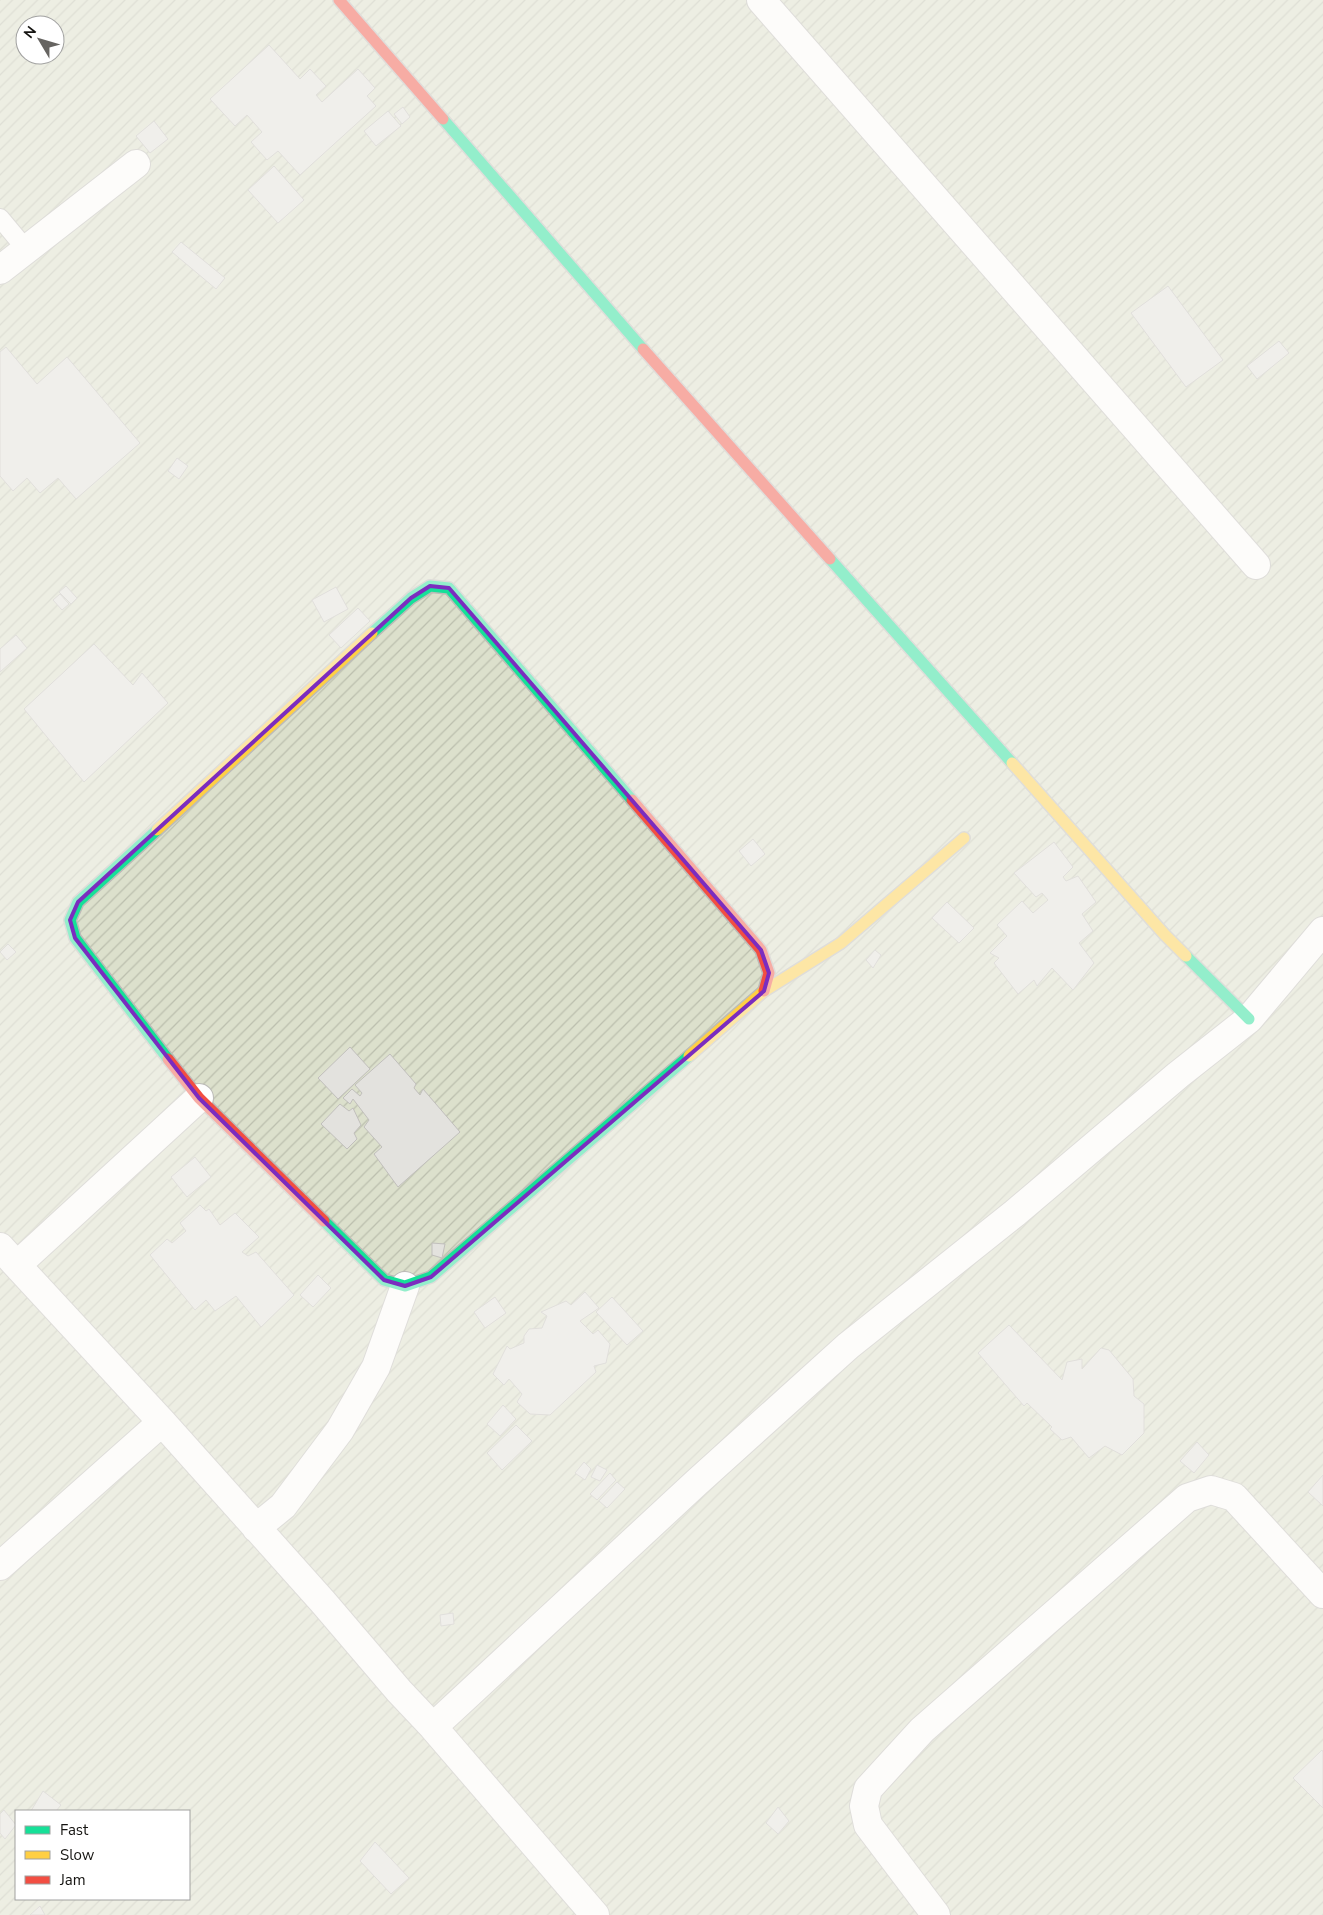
<svg xmlns="http://www.w3.org/2000/svg" width="1323" height="1915" font-family="'Nunito Sans',sans-serif">
<style>
.garden{fill:url(#garden-furrows);fill-rule:evenodd}
.building{fill:#e3e2de;stroke:#c1bfbc}
.lines{fill:none;stroke-linecap:round;stroke-linejoin:round}
.lane-casing{stroke:#bcbbb8;stroke-width:20}
.street-casing{stroke:#bcbbb8;stroke-width:30}
.fast-casing{stroke:#bcbbb8;stroke-width:14}
.slow-casing{stroke:#bcbbb8;stroke-width:14}
.jam-casing{stroke:#bcbbb8;stroke-width:14}
.lane{stroke:#fefefe;stroke-width:18}
.street{stroke:#fefefe;stroke-width:28}
.fast{stroke:#16e098;stroke-width:11}
.slow{stroke:#ffcf43;stroke-width:11}
.jam{stroke:#f24e42;stroke-width:11}
.marked{fill:none;stroke:#7b2cbf;stroke-width:4;stroke-linejoin:round}
</style>
<defs>
<pattern id="garden-furrows" width="10" height="10" patternUnits="userSpaceOnUse" patternTransform="scale(1.25)"><rect width="10" height="10" fill="#dce0cc"/><path d="M-1 1l2-2M0 10L10 0M9 11l2-2" fill="none" stroke="#bcbfae"/></pattern>
</defs>
<rect width="100%" height="100%" fill="#fbf9f5"/>
<path class="garden" d="M0,0H1323V1915H0ZM25,25H55V55H25ZM16,1811H189V1899H16Z"/>
<path class="building" d="M269,45L300,79L310,69L326,86L316,95L322,102L358,69L375,88L367,96L376,106L300,175L278,151L267,160L251,142L262,132L247,115L235,126L210,99Z
M403,107L410,117L402,124L394,114Z
M388,111L401,126L376,146L364,131Z
M154,121L168,139L150,153L136,136Z
M274,166L304,200L278,223L248,190Z
M181,242L225,278L216,289L172,252Z
M1168,286L1223,360L1186,387L1131,313Z
M1279,341L1289,353L1257,379L1247,366Z
M6,347L37,384L67,357L140,443L76,499L58,478L40,493L27,478L13,491L0,476V352Z
M177,458L188,466L179,479L168,471Z
M66,586L77,598L71,604L59,592Z
M336,587L348,609L324,622L312,600Z
M60,594L69,604L62,610L53,600Z
M358,608L370,621L341,648L329,635Z
M16,635L27,648L0,672V649Z
M94,644L133,685L142,673L168,703L84,782L24,709Z
M753,839L765,854L751,866L739,851Z
M1054,842L1073,867L1063,877L1066,881L1078,876L1096,902L1082,914L1093,931L1079,943L1094,963L1073,990L1052,968L1037,986L1034,980L1018,994L994,963L999,958L990,953L1007,936L997,925L1022,901L1033,913L1048,900L1042,893L1036,897L1014,873Z
M947,902L974,928L959,943L932,918Z
M8,944L16,952L7,960L0,952Z
M875,950L881,955L873,968L866,960Z
M350,1047L370,1069L338,1099L318,1078Z
M390,1054L416,1084L414,1088L420,1095L423,1089L460,1132L398,1187L374,1154L382,1147L364,1127L369,1120L353,1099L350,1104L343,1098L352,1089L360,1096L362,1093L355,1085Z
M340,1104L349,1111L353,1108L361,1125L354,1133L357,1139L347,1149L321,1124Z
M195,1157L211,1177L187,1197L171,1177Z
M200,1205L206,1211L209,1209L220,1225L235,1213L259,1237L242,1252L248,1256L256,1252L294,1295L261,1327L236,1296L215,1311L206,1300L195,1310L150,1255L167,1239L172,1243L186,1231L180,1223Z
M432,1243L445,1244L442,1258L432,1255Z
M318,1275L331,1288L313,1307L300,1295Z
M585,1292L599,1308L580,1321L593,1334L598,1330L610,1344L606,1363L594,1366L596,1372L550,1415L530,1414L517,1402L522,1394L509,1379L504,1385L493,1374L507,1346L510,1349L524,1343V1336L529,1329L542,1328L547,1316L541,1312L566,1301L571,1305Z
M495,1297L506,1313L485,1328L474,1312Z
M612,1297L643,1331L627,1345L596,1312Z
M1009,1325L1062,1380L1067,1362L1082,1359V1369L1101,1348L1109,1350L1133,1379L1134,1396L1144,1404V1433L1122,1455L1105,1446L1089,1458L1071,1437L1062,1440L1050,1429L1052,1427L1027,1403L1024,1406L978,1353Z
M503,1405L516,1419L500,1436L487,1424Z
M516,1425L532,1441L502,1470L487,1453Z
M1197,1442L1209,1455L1194,1473L1180,1461Z
M584,1462L591,1469L585,1480L575,1473Z
M597,1465L607,1470L600,1481L591,1477Z
M610,1473L616,1480L597,1500L590,1494Z
M1323,1475V1506L1308,1492Z
M617,1482L625,1489L607,1508L599,1501Z
M453,1613L454,1624L441,1626L440,1615Z
M1322,1750L1323,1752V1808L1293,1778Z
M43,1791L61,1805L56,1811H31Z
M778,1807L789,1821L778,1834L766,1823Z
M4,1810L16,1825L5,1839L0,1833V1814Z
M375,1842L409,1878L391,1894L360,1861Z
M40,1906L45,1915H30Z"/>
<g class="lines">
<g class="lane-casing">
<path id="lane" d="M0,218L25,248"/>
</g>
<g class="street-casing">
<path id="street" d="M761,0L1256,565
M0,270L136,164
M0,1247L162,1422L323,1602L399,1691L433,1727L595,1915
M17,1265L199,1098
M256,1528L283,1506L340,1430L376,1367L405,1286
M0,1566L162,1422
M433,1727L696,1483L848,1346L1015,1213L1178,1075L1249,1019L1323,931
M936,1915L868,1825L864,1806L868,1789L922,1730L1187,1498L1211,1490L1234,1497L1323,1594"/>
</g>
<g class="fast-casing">
<path id="fast" d="M443,119L643,349
M830,559L1012,763
M372,633L411,598L430,586L449,588L632,800
M157,830L78,902L70,920L75,938L168,1059
M1186,956L1249,1019
M324,1221L384,1280L405,1286L431,1277L689,1056"/>
</g>
<g class="slow-casing">
<path id="slow" d="M1012,763L1165,935L1186,956
M157,830L372,633
M689,1056L764,991L841,943L964,838"/>
</g>
<g class="jam-casing">
<path id="jam" d="M339,0L443,119
M643,349L830,559
M632,800L761,950L769,973L764,991
M168,1059L199,1098L324,1221"/>
</g>
<use href="#lane" class="lane"/>
<use href="#street" class="street"/>
<use href="#fast" class="fast"/>
<use href="#slow" class="slow"/>
<use href="#jam" class="jam"/>
</g>
<path d="M0 0H1323V1915H0ZM430,586L449,588L761,950L769,973L764,991L431,1277L405,1286L384,1280L199,1098L75,938L70,920L78,902L411,598Z" fill="#fbf9f5" fill-opacity=".55" fill-rule="evenodd"/>
<path class="marked" d="M430,586L449,588L761,950L769,973L764,991L431,1277L405,1286L384,1280L199,1098L75,938L70,920L78,902L411,598Z"/>
<rect x="15" y="1810" width="175" height="90" fill="#ffffff" stroke="#a1a1a0"/>
<rect x="25" y="1826" width="25" height="8" fill="#16e098" stroke="#a1a1a0"/>
<text x="60" y="1835" font-size="15" fill="#151411">Fast</text>
<rect x="25" y="1851" width="25" height="8" fill="#ffcf43" stroke="#a1a1a0"/>
<text x="60" y="1860" font-size="15" fill="#151411">Slow</text>
<rect x="25" y="1876" width="25" height="8" fill="#f24e42" stroke="#a1a1a0"/>
<text x="60" y="1885" font-size="15" fill="#151411">Jam</text>
<g transform="translate(40 40) rotate(308)"><circle r="24" fill="#ffffff" stroke="#a1a1a0"/>
<path d="M0-4L9 19L0 12L-9 19Z" fill="#666461"/>
<text y="-8" font-size="14" font-weight="bold" text-anchor="middle" fill="#151411">N</text>
</g>
</svg>
